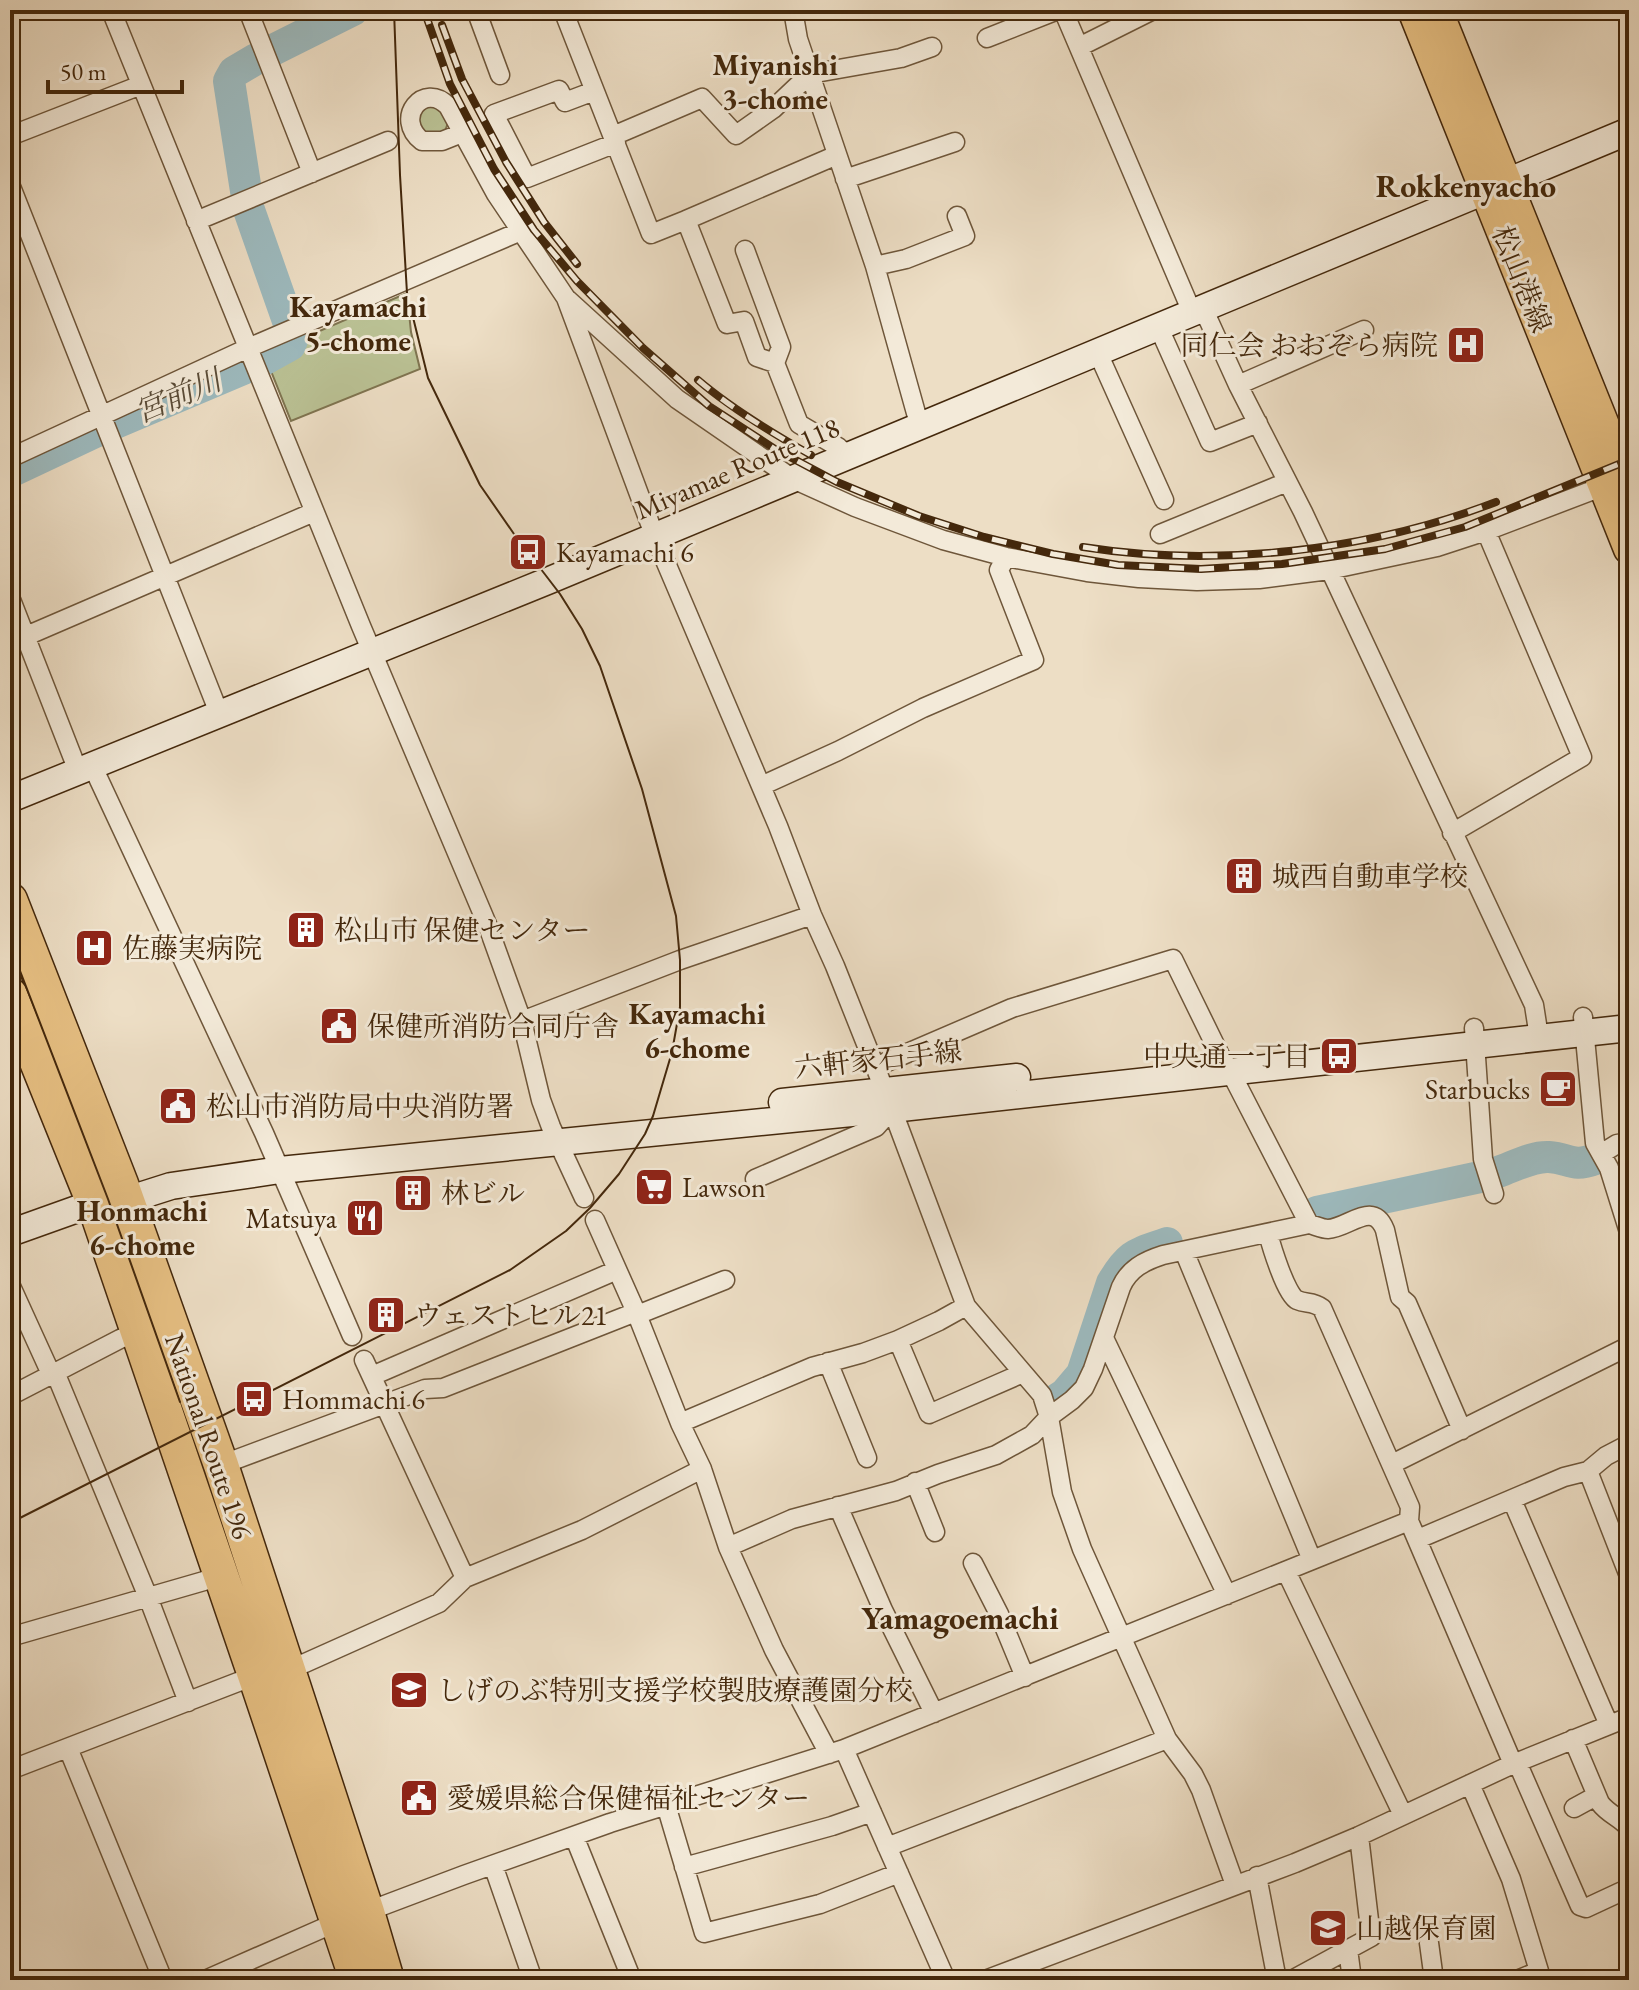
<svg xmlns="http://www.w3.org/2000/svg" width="1639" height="1990" font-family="'EB Garamond','Noto Serif JP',serif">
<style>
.green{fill:#bac194;stroke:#7f7450;stroke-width:2}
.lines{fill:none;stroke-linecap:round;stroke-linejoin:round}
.river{stroke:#9dbabe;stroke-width:32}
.street-casing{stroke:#6e563a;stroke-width:21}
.secondary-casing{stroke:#44280c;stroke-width:29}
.primary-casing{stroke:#44280c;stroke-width:33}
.highway-casing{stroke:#44280c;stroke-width:37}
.street{stroke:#f3ead9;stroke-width:18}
.secondary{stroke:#f3ead9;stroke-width:26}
.primary{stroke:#e6bf82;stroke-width:30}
.highway{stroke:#e6bf82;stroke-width:34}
.tram{stroke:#44280c;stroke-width:2}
.rail-casing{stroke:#44280c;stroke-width:8}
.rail{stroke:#f3ead9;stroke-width:5;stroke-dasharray:15;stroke-linecap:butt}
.labels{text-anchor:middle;stroke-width:6;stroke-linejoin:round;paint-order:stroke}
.street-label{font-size:28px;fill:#44280c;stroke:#f3ead9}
.poi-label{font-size:28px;fill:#44280c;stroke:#f3ead9;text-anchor:start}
.neighbourhood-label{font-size:30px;font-weight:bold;fill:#44280c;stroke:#f3ead9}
.water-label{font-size:30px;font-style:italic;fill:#5a4c38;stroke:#f3ead9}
.quarter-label{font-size:32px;font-weight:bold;fill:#44280c;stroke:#f3ead9}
</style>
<rect width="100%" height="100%" fill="#eddec5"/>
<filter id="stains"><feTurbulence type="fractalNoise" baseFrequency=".0025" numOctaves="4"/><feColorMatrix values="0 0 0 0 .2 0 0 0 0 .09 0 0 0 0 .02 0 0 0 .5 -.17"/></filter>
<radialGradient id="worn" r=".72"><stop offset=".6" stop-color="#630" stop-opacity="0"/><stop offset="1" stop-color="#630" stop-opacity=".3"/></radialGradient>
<path class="green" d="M432,103L449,120L445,131L433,137L417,127L419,109Z
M407,293L411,332L420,369L291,421L269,366L301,339Z"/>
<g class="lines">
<path class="river" d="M271,51L353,10
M246,191L229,81L234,72L256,59
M249,210L288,321
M263,360L290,345L292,340
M113,424L243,369
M10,472L97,431
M1498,1172C1513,1167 1532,1156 1549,1157C1569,1158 1572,1168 1595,1159
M1317,1212L1480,1177
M1056,1400L1065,1394L1082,1374L1112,1283C1130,1253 1136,1254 1167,1243"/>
<g class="street-casing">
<path id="street" d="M111,10L361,626L487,924L522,1021L541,1100L551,1127L584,1198
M248,10L312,173
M476,10L500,75
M563,10L651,234L686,220L727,324L744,321L757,357L775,363L799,424L838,447L848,456
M793,10L798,39L875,266L916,413L923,425
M1063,10L1188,303L1208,319L1238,385L1303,512L1534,1005L1539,1037
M987,38L1058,10
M1079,47L1153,10
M594,91L565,102L559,90L494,114L527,178L616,143
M462,133L442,141H422C393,118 424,81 448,106L496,194L566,298L677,399L793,479L855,507L943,540L1006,557L1087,572L1139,578L1197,581L1259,579L1329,570L1437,547L1486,531L1604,486
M10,136L141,85
M613,136L702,98L736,135L773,109L810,74L901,58L932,47
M845,179L955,142
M10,184L219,713
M686,220L837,155
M196,221L388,141
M745,250L781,347L775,363
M875,266L906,259L965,236L957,216
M566,298L655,537L778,826L812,915L835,966L892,1109L966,1306L1042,1395L1049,1417L1062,1492L1082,1549L1167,1739L1193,1774L1201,1790L1235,1885
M1159,328L1210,442L1258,423
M1098,353L1164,500
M1238,385L1364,330
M10,458L248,348L521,231
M1160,534L1287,482
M10,597L78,771
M10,643L314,512
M92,765L264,1133L352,1336
M761,786L838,751L923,708L1034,660L999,570L1006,557
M1452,833L1582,757L1486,531
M1583,1017L1595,1143L1609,1168L1629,1232
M522,1021L680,960L812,915
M1474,1028L1483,1159L1494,1194
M875,1067L1012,1008L1173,959L1220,1055L1230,1071L1309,1224
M1601,1154L1617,1144L1629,1142
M755,1179L876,1127L892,1109
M595,1220L636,1312L680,1423L702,1469L728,1547L774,1650L829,1754
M1268,1233C1271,1245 1286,1295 1297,1300C1306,1304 1313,1301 1322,1308L1410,1507L1409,1521L1513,1764
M1184,1251L1312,1560
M10,1284L51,1374
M637,1315L725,1280
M1104,1338L1227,1595
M898,1340L929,1414L1023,1373
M364,1360L465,1578
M828,1362L867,1458
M55,1372L148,1597L188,1702
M372,1376L617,1270
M10,1396L120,1339L139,1331
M680,1423L812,1367L863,1353L898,1340L939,1321L966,1306
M1392,1464L1629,1346
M221,1465L425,1389L443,1388L636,1312
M1588,1471L1629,1576
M915,1482L935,1532
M1512,1500L1609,1725
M838,1506L883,1610L934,1713
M1418,1539L1564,1477L1588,1471L1606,1456L1629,1444
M728,1547L792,1519L896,1491L938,1474L996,1455L1032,1435L1049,1417L1072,1400L1084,1388L1093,1369L1121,1287C1129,1269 1144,1261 1163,1255L1309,1224C1314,1225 1322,1229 1328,1229C1349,1228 1373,1199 1385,1230L1400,1297L1407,1303L1462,1430
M973,1563L999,1614L1025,1677
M1286,1571L1403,1815
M10,1637L204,1581L226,1573
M1573,1739L1600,1803C1608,1814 1621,1818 1629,1828
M68,1748L163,1980
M844,1749L946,1980
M1517,1762L1580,1906L1586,1908L1629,1888
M10,1770L238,1682L305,1663L439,1603L465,1578L582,1530L702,1469
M1470,1784L1511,1879L1539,1971L1517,1980
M666,1805L704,1933L820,1904L899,1873
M1574,1808L1596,1796
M574,1836L632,1980
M887,1847L1167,1739
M493,1865L533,1980
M684,1867L832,1826L872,1812
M1257,1876L1277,1980
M1429,1943L1434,1980
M1348,1949L1352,1980
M205,1980L321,1929L464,1875L610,1823L844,1749L1409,1521
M985,1980L1295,1863L1359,1836L1513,1764L1629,1717
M1292,1980L1371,1937L1359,1836"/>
</g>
<g class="secondary-casing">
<path id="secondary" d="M10,799L550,580L1629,131
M782,1102L1017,1077
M10,1233L94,1203L127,1200L171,1186L280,1170L892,1109L1629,1028"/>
</g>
<g class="primary-casing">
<path id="primary" d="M1413,10L1629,549
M1437,10L1629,487"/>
</g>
<g class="highway-casing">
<path id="highway" d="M10,900L121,1184L221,1465L367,1912L387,1980
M10,995L94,1203L256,1678L357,1980"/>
</g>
<use href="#street" class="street"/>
<use href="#secondary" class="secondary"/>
<use href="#primary" class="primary"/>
<use href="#highway" class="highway"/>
<path class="tram" d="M10,945L108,1199L180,1402
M10,1523L510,1270L566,1231L590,1208L619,1174L645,1134L653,1116L672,1052L680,1007V960L676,916L642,789L600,666L582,629L560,594L514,534L480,485L428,378L407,293L400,175L394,10"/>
<g class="rail-casing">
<path id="rail" d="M424,10L450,84L494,169L534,230L577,281L643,348L709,406L775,449L837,482L919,516L984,537L1053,554L1118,565L1201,569L1282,564L1385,549L1465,527L1629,460
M442,25L462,79L506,162L544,222L577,264
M698,380C732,409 772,433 811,455
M1083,547C1217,568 1369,551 1496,502"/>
</g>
<use href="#rail" class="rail"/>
</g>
<defs>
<g id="hospital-square" transform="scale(2)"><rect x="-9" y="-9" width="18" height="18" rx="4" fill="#8f2418" stroke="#f3ead9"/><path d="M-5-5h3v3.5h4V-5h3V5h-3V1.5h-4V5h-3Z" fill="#fff"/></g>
<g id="bus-square" transform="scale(2)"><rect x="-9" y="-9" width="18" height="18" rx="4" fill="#8f2418" stroke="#f3ead9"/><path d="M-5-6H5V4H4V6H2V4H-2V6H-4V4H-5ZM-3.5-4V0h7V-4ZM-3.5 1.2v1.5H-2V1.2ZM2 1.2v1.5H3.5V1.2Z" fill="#fff"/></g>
<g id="building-square" transform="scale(2)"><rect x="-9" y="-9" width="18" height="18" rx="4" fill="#8f2418" stroke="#f3ead9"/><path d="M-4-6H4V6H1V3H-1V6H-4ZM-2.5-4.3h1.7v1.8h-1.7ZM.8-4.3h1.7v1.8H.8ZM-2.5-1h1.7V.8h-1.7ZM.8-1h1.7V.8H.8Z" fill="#fff"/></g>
<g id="civic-square" transform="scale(2)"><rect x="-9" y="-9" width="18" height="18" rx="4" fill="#8f2418" stroke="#f3ead9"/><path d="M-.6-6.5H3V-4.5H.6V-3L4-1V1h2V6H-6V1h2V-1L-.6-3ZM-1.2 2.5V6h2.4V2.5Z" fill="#fff"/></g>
<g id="cafe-square" transform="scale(2)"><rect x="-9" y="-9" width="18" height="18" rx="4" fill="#8f2418" stroke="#f3ead9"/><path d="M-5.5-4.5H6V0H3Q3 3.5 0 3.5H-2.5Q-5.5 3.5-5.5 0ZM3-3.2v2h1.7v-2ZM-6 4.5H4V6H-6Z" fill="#fff"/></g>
<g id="supermarket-square" transform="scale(2)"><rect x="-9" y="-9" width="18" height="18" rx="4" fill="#8f2418" stroke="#f3ead9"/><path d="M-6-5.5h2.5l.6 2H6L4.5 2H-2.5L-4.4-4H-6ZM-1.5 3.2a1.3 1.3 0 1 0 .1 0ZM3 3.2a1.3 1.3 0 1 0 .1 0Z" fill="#fff"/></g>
<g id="restaurant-square" transform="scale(2)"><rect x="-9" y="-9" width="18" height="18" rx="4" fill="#8f2418" stroke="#f3ead9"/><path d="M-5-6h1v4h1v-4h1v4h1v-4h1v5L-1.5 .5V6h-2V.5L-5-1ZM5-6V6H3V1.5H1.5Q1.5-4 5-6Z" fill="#fff"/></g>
<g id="school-square" transform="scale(2)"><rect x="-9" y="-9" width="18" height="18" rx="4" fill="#8f2418" stroke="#f3ead9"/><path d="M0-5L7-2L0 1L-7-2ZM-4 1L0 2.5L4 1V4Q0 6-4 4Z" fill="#fff"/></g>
</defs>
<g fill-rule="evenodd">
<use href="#hospital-square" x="1466" y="345"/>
<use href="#bus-square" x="528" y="552"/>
<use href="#building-square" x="1244" y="876"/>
<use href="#building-square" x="306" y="930"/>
<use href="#hospital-square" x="94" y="948"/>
<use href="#civic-square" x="339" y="1026"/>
<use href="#bus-square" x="1339" y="1056"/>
<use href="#cafe-square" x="1558" y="1089"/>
<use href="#civic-square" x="178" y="1106"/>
<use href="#supermarket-square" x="654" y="1187"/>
<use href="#building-square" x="413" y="1193"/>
<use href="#restaurant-square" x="365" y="1218"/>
<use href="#building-square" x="386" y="1315"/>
<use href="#bus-square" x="254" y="1399"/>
<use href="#school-square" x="409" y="1690"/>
<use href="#civic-square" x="419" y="1798"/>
<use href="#school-square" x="1328" y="1928"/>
</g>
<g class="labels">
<g class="street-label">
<text transform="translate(1522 279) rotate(68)" y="10">松山港線</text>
<text transform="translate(737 468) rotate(-23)" y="10">Miyamae Route 118</text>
<text transform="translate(878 1059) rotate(-6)" y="10">六軒家石手線</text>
<text transform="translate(209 1436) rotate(71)" y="10">National Route 196</text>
</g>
<g class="poi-label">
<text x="1438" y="355" text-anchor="end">同仁会 おおぞら病院</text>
<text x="556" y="562">Kayamachi 6</text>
<text x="1272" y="886">城西自動車学校</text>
<text x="334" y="940">松山市 保健センター</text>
<text x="122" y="958">佐藤実病院</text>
<text x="367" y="1036">保健所消防合同庁舎</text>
<text x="1311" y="1066" text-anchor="end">中央通一丁目</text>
<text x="1530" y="1099" text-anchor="end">Starbucks</text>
<text x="206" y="1116">松山市消防局中央消防署</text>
<text x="682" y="1197">Lawson</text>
<text x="441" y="1203">林ビル</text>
<text x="337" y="1228" text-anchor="end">Matsuya</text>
<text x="414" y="1325">ウェストヒル21</text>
<text x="282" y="1409">Hommachi 6</text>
<text x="437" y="1700">しげのぶ特別支援学校製肢療護園分校</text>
<text x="447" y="1808">愛媛県総合保健福祉センター</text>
<text x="1356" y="1938">山越保育園</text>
</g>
<g class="neighbourhood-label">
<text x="775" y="75">Miyanishi<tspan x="775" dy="34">3-chome</tspan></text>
<text x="358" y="317">Kayamachi<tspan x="358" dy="34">5-chome</tspan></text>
<text x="697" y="1024">Kayamachi<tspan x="697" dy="34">6-chome</tspan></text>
<text x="142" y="1221">Honmachi<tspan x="142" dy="34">6-chome</tspan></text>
</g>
<g class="water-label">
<text transform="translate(178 396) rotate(-23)" y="10">宮前川</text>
</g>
<g class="quarter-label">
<text x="1466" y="197">Rokkenyacho</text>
<text x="960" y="1629">Yamagoemachi</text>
</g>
</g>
<rect width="1639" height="1990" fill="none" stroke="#eddec5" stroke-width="40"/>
<rect x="12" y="12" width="1615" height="1966" fill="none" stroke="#44280c" stroke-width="4"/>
<rect x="20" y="20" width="1599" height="1950" fill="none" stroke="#44280c" stroke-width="2"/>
<path d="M48 80v12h134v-12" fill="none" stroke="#44280c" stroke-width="4"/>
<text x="60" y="80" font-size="24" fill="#44280c" stroke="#f3ead9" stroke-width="6" paint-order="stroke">50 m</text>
<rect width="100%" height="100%" filter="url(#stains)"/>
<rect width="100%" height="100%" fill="url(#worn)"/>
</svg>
